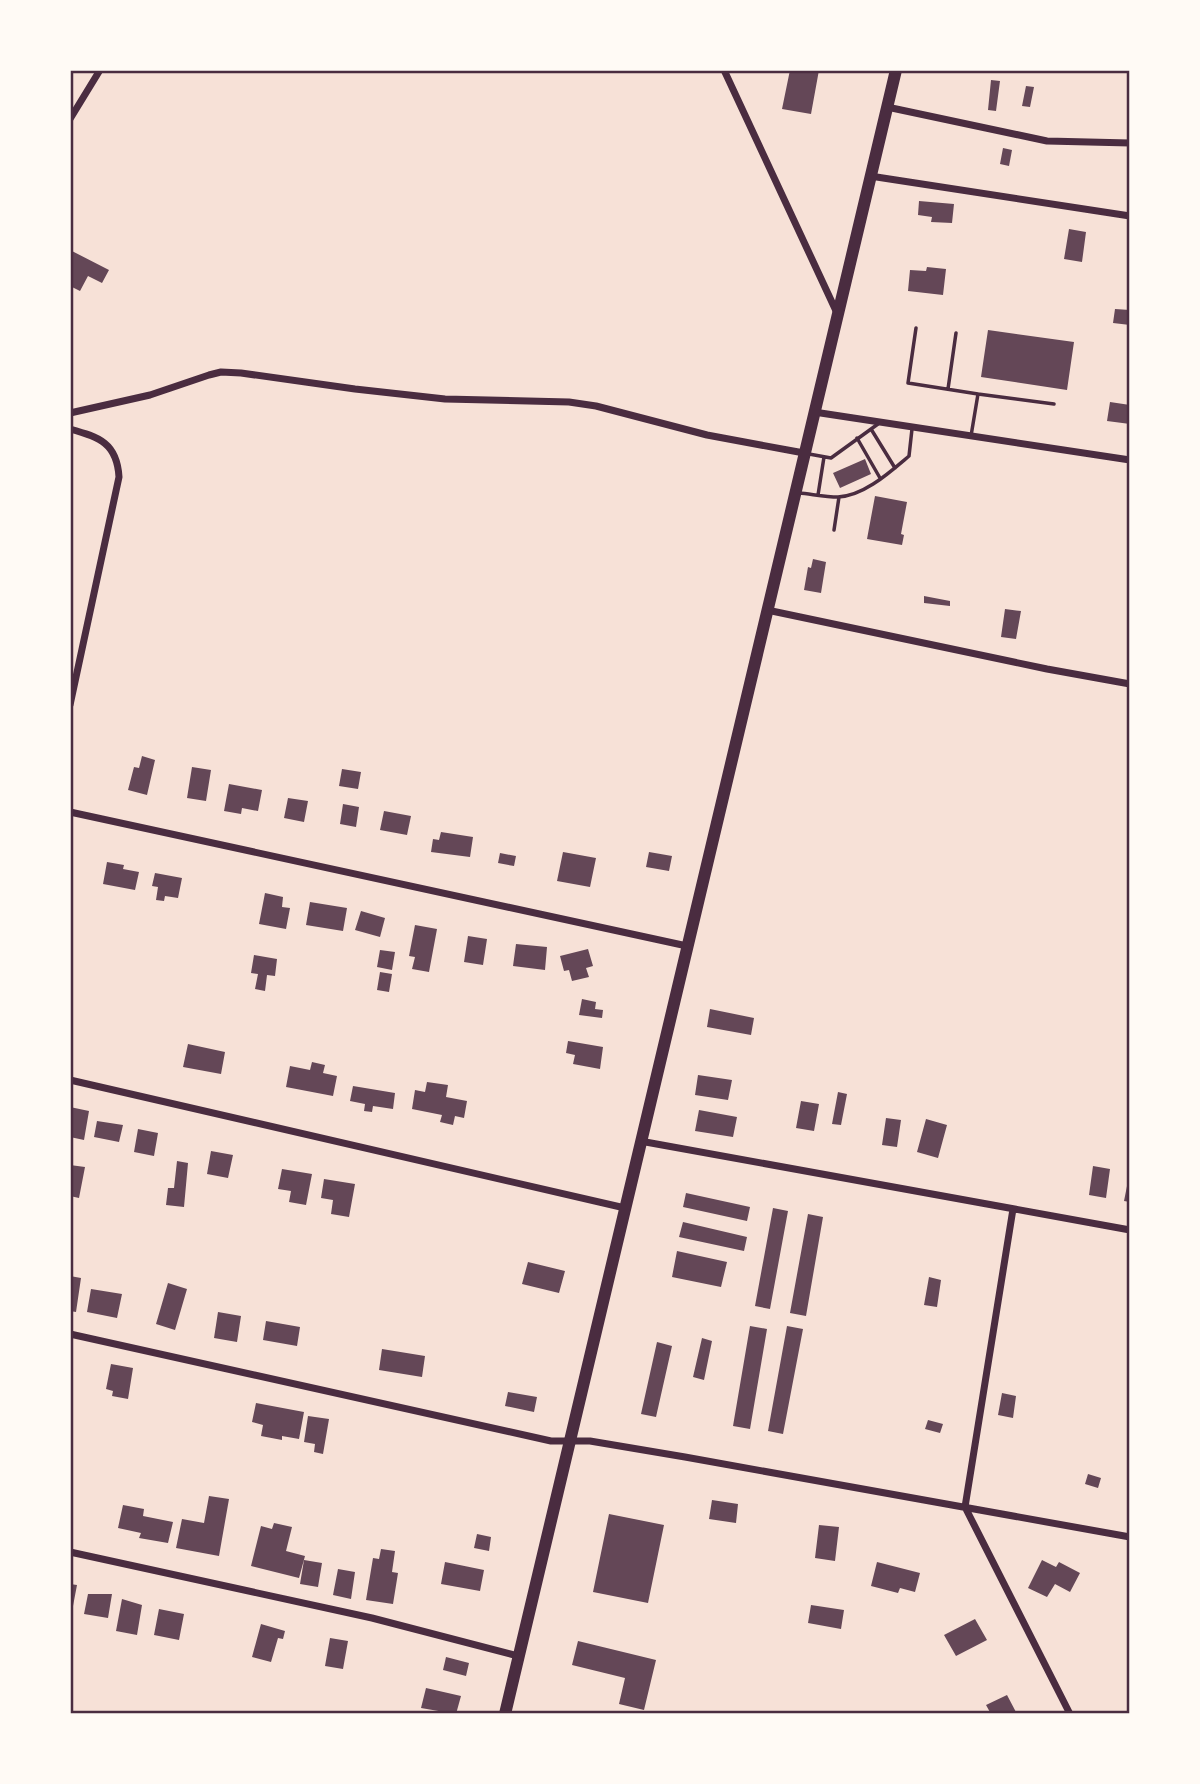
<svg xmlns="http://www.w3.org/2000/svg" width="1200" height="1784" font-family="Poppins,sans-serif">
<style>
.building{fill:#644757}
.lines{fill:none;stroke-linecap:round;stroke-linejoin:round}
.service{stroke:#4a2c40;stroke-width:3.5}
.minor{stroke:#4a2c40;stroke-width:7}
.primary{stroke:#4a2c40;stroke-width:12}
.neatline{fill:none;stroke:#4a2c40;stroke-width:2.5}
</style>
<rect width="100%" height="100%" fill="#f7e1d7"/>
<path class="building" d="M790,70H819L811,114L782,109Z
M991,80L1000,81L996,111L988,110Z
M1026,86L1034,87L1030,107L1022,106Z
M1003,148L1012,150L1009,166L1000,164Z
M919,201L954,204L952,223L931,222L932,217L918,215Z
M1069,229L1086,232L1082,262L1064,259Z
M70,250L109,270L102,283L88,276L80,291L70,286Z
M927,267L946,269L943,295L908,291L910,270L926,271Z
M1115,309L1130,310V325L1113,323Z
M988,330L1074,342L1067,390L981,377Z
M1110,402L1130,405V424L1107,421Z
M865,459L871,474L840,488L833,473Z
M875,496L907,502L901,534L904,535L902,545L867,539Z
M813,559L826,562L821,593L804,590L808,567L811,568Z
M924,596L950,601V606L924,603Z
M1005,609L1021,611L1016,639L1001,637Z
M142,756L155,760L147,795L128,790L134,767L139,768Z
M192,767L211,770L206,801L187,798Z
M342,769L361,772L358,789L339,786Z
M229,784L262,790L258,811L242,808L241,814L224,811Z
M288,798L308,801L304,822L284,818Z
M343,804L359,807L356,827L340,824Z
M384,811L411,816L407,835L380,830Z
M441,832L473,837L470,857L431,852L433,839L439,840Z
M563,852L596,858L590,887L557,881Z
M649,852L672,856L669,871L646,867Z
M500,853L516,856L514,866L498,863Z
M107,862L124,865L123,869L139,872L135,890L103,884Z
M155,873L182,878L178,898L165,896L164,901L156,900L158,887L152,886Z
M265,893L283,897L282,907L290,908L286,929L259,924Z
M310,902L347,908L343,931L306,925Z
M361,911L385,918L380,937L355,930Z
M415,925L437,929L429,972L412,969L415,957L409,956Z
M468,936L487,939L483,965L464,962Z
M516,944L547,947L545,970L513,966Z
M588,949L593,966L586,968L589,977L572,981L569,970L564,971L560,956Z
M380,950L395,952L392,970L377,967Z
M254,955L277,959L275,976L267,975L265,991L255,989L258,974L251,973Z
M380,972L392,974L389,992L377,990Z
M582,999L596,1002L595,1009L603,1010L602,1018L579,1015Z
M710,1009L754,1018L751,1035L707,1027Z
M568,1041L603,1047L600,1069L573,1064L575,1055L566,1053Z
M188,1044L225,1052L221,1074L183,1067Z
M312,1062L325,1065L323,1073L337,1076L333,1096L286,1087L290,1066L310,1070Z
M698,1075L732,1080L728,1100L695,1095Z
M427,1082L448,1085L446,1097L467,1101L464,1118L455,1116L453,1125L440,1122L442,1115L412,1109L415,1090L425,1092Z
M353,1086L395,1093L393,1109L373,1106L372,1112L364,1111L365,1104L350,1101Z
M838,1092L847,1094L841,1125L832,1124Z
M801,1101L819,1104L814,1131L796,1128Z
M70,1107L89,1111L84,1140L70,1137Z
M699,1110L737,1117L733,1137L695,1131Z
M886,1118L901,1120L897,1147L882,1145Z
M926,1119L947,1125L938,1158L917,1152Z
M97,1121L123,1125L119,1142L94,1137Z
M138,1129L158,1133L154,1156L134,1152Z
M211,1151L233,1155L228,1178L207,1174Z
M177,1161L188,1163L184,1207L166,1205L168,1188H174Z
M70,1165L85,1167L79,1198L70,1196Z
M1093,1166L1110,1169L1106,1198L1089,1195Z
M282,1169L312,1174L306,1205L289,1202L291,1191L278,1189Z
M324,1179L355,1184L349,1217L331,1214L333,1200L321,1198Z
M1128,1181H1130V1202L1124,1201Z
M686,1193L750,1207L747,1221L683,1207Z
M773,1208L788,1211L770,1309L755,1306Z
M808,1214L823,1217L806,1316L790,1313Z
M683,1222L747,1237L744,1251L679,1237Z
M677,1251L727,1262L721,1287L672,1277Z
M528,1262L565,1271L559,1293L522,1284Z
M70,1276L81,1278L76,1312L70,1311Z
M929,1277L941,1280L937,1307L924,1305Z
M168,1283L187,1289L175,1330L156,1324Z
M91,1289L122,1294L117,1318L87,1312Z
M218,1312L241,1316L237,1342L214,1338Z
M266,1321L300,1327L297,1346L263,1340Z
M750,1326L767,1329L750,1429L733,1426Z
M787,1326L803,1329L783,1434L768,1431Z
M702,1338L712,1341L704,1380L693,1377Z
M657,1342L672,1346L656,1417L641,1414Z
M382,1349L425,1356L422,1377L379,1370Z
M111,1364L133,1368L128,1399L112,1396L113,1391L106,1389Z
M508,1392L537,1397L534,1412L505,1406Z
M1002,1393L1016,1396L1013,1418L998,1415Z
M256,1403L304,1412L299,1439L282,1436V1440L261,1436L263,1425L252,1422Z
M308,1416L329,1419L323,1454L314,1452L315,1444L304,1442Z
M928,1420L943,1424L940,1433L925,1429Z
M1088,1474L1101,1478L1098,1488L1085,1484Z
M209,1496L229,1499L219,1556L176,1548L182,1519L204,1523Z
M712,1500L738,1504L736,1523L709,1519Z
M123,1505L144,1509L143,1516L173,1522L168,1543L139,1538L141,1533L118,1528Z
M609,1514L664,1525L648,1603L593,1592Z
M274,1523L292,1527L286,1551L305,1556L299,1578L251,1566L261,1526L272,1529Z
M819,1525L839,1527L835,1561L815,1558Z
M477,1534L491,1537L489,1551L474,1548Z
M381,1549L395,1551L392,1572L398,1573L393,1604L366,1600L373,1558L379,1559Z
M304,1560L322,1563L318,1587L300,1584Z
M1042,1560L1056,1567L1059,1562L1080,1573L1070,1592L1055,1584L1047,1597L1028,1588Z
M445,1562L484,1570L480,1591L441,1584Z
M877,1562L920,1573L915,1592L900,1588L898,1593L871,1586Z
M338,1569L355,1572L351,1599L333,1595Z
M70,1584L77,1585L73,1606L70,1605Z
M88,1594H112L108,1618L84,1614Z
M122,1599L142,1605L137,1635L116,1631Z
M811,1605L844,1610L841,1629L808,1623Z
M159,1609L184,1614L179,1640L154,1635Z
M975,1619L987,1640L956,1656L944,1635Z
M261,1624L285,1631L283,1639L278,1638L271,1662L252,1657Z
M330,1638L348,1641L343,1669L325,1666Z
M578,1641L656,1660L644,1710L619,1704L625,1678L572,1665Z
M446,1657L469,1663L466,1676L443,1670Z
M426,1688L461,1696L456,1714L421,1708Z
M1007,1695L1017,1714H991L986,1705Z"/>
<g class="lines">
<path class="service" d="M916,328L908,383L978,394
M948,389L956,333
M871,429L895,468
M971,436L978,394L1054,404
M857,438L880,478
M809,454L831,458L878,424
M799,493C811,494 825,497 838,497C864,496 890,472 909,456L912,429
M818,495L824,457
M834,530L839,497"/>
<path class="minor" d="M724,70L837,313
M887,107L1047,141L1130,143
M70,119L100,70
M870,176L1130,216
M814,412L1130,460
M70,413L150,395L209,375L221,372L241,373L355,389L445,399L569,402L596,406L707,435L804,453
M70,429C99,437 117,443 119,477L70,705
M767,610L1047,669L1130,684
M70,812L687,946
M70,1080L625,1208
M640,1141L1130,1230
M1013,1209L965,1507L1070,1714
M70,1334L551,1441H590L685,1457L1130,1537
M70,1552L372,1618L518,1656"/>
<path class="primary" d="M505,1714L896,70"/>
</g>
<rect width="1200" height="1784" fill="none" stroke="#fffaf5" stroke-width="144"/>
<rect x="72" y="72" width="1056" height="1640" class="neatline"/>
</svg>
